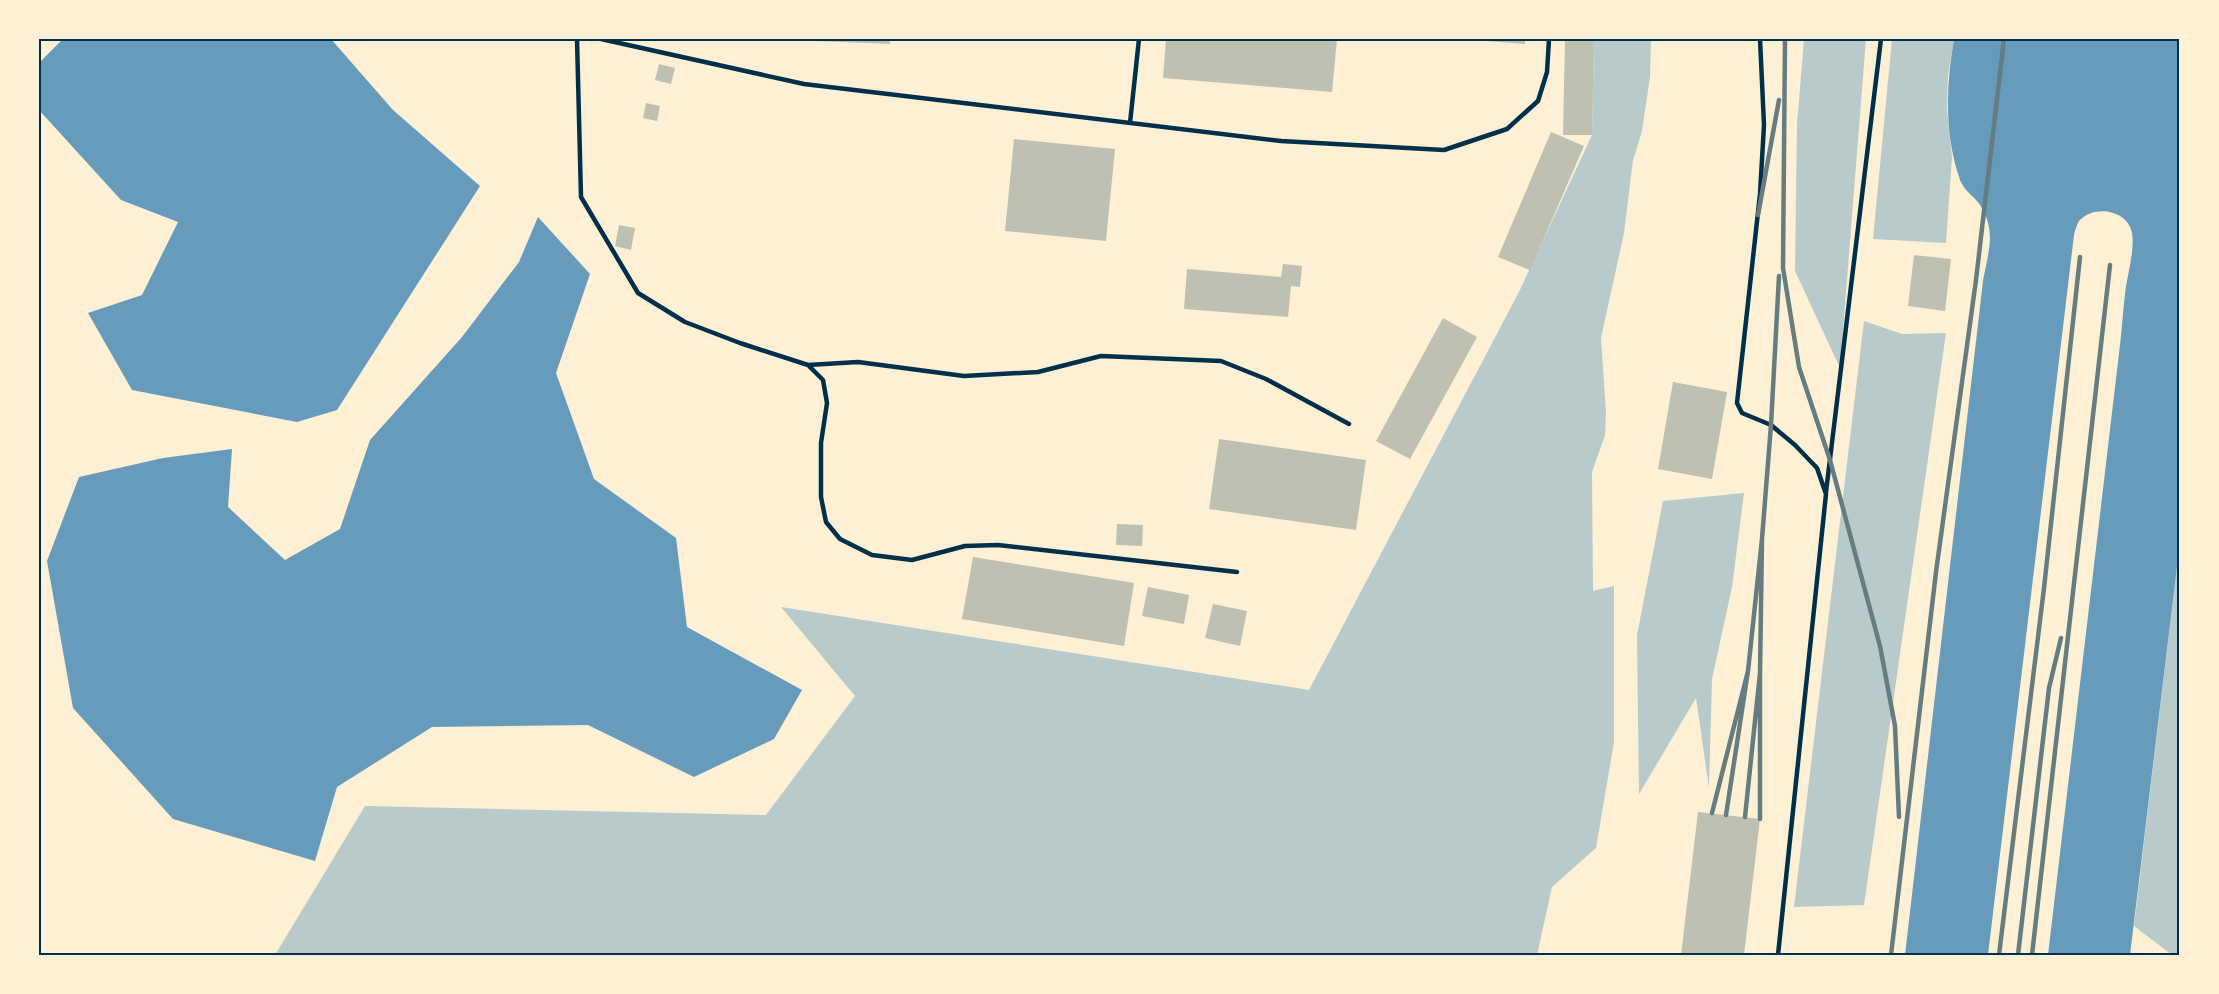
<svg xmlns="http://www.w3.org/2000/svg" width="2219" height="994" font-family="'Times New Roman',serif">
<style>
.green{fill:#b9caca}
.water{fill:#669bbc}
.building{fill:#bec0b2}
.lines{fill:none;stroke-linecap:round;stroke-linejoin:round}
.service{stroke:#003049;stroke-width:4.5}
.rail{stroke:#657d81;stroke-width:4.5}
.neatline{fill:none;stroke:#003049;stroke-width:2}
</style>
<rect width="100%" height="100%" fill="#fdf0d5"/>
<path class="green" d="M1594,39H1651L1650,77L1642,131L1633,160L1624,233L1601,338L1606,413L1605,435L1592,472L1593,591L1614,586V742L1596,848L1552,887L1537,955H275L365,806L766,815L855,696L781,607L1309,690L1519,292L1592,135Z
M1804,39H1866L1840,368L1795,271L1797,125Z
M1892,39H1954L1948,76L1947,110L1952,157L1946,243L1873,239Z
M1864,321L1902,334L1946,333L1864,905L1794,907Z
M1744,493L1732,587L1712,679L1709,788L1696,698L1639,794L1637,635L1663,501Z
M2180,542V955H2172L2134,926Z"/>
<path class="water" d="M63,39H331L393,110L480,186L337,410L297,422L132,390L88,313L142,295L178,222L121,200L39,110V63Z
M1954,39H2180V542L2130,955H2048L2120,345C2122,328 2123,311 2125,294C2127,276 2135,250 2132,233C2128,210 2094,204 2079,221C2077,224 2075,231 2074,235L1988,955H1905L1983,281C1988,252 1997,232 1980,205C1974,196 1964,191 1960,180C1944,134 1946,86 1954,39Z
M538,217L590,274L556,373L594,479L676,538L687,627L802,690L774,739L694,777L588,725L432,727L337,787L315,861L173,819L73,708L47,561L79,477L163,458L232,449L228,507L285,560L340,529L370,440L462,337L519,262Z"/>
<path class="building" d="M814,39H890V44L814,41Z
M1166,39H1337L1332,92L1163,78Z
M1487,39H1525V44L1486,41Z
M1565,39H1594L1592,135H1563Z
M659,64L675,68L671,84L655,80Z
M646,103L660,106L657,121L643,118Z
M1551,132L1584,146L1530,270L1498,257Z
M1014,139L1115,149L1106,241L1005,231Z
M619,225L635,228L631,250L615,246Z
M1914,255L1951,259L1945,311L1908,306Z
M1283,264L1302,266L1300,287L1291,286L1288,317L1184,309L1187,269L1281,277Z
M1443,318L1477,337L1410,459L1376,441Z
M1673,382L1727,392L1712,479L1658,469Z
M1219,439L1366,460L1356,530L1209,509Z
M1117,524L1143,525L1142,546L1116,545Z
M973,557L1134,583L1124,646L962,619Z
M1148,587L1189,595L1184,624L1142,616Z
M1213,604L1247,611L1240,646L1205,638Z
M1698,812L1760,819L1744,955H1681Z"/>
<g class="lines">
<path class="service" d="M577,39L581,197L638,293L685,322L740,343L808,365L823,380L827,403L821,443V497L826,522L840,539L872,555L912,560L965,546L998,545L1237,572
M601,39L804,84L1281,141L1444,150L1507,129L1538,101L1547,72L1549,39
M1760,39L1764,125L1760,194L1737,403L1742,413L1771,425L1795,445L1817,468L1826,494L1778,955
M1130,123L1139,39
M808,365L858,362L964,376L1038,372L1101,356L1221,361L1266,379L1349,424
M1826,492L1881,39"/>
<path class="rail" d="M1785,39L1783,268L1799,367L1830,460L1880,646L1895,726L1899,817
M1758,215L1779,100
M1762,539L1771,425L1779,276
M1748,671L1762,539L1760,673
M1712,813L1748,671L1726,815
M1745,817L1760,673V819
M1891,955L1936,572L1976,280L2004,39
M1999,955L2044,588L2080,257
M2018,955L2049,688L2061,638
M2032,955L2110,265"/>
</g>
<rect width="2219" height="994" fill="none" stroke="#fdf0d5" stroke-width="81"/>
<rect x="40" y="40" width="2138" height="914" class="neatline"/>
</svg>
